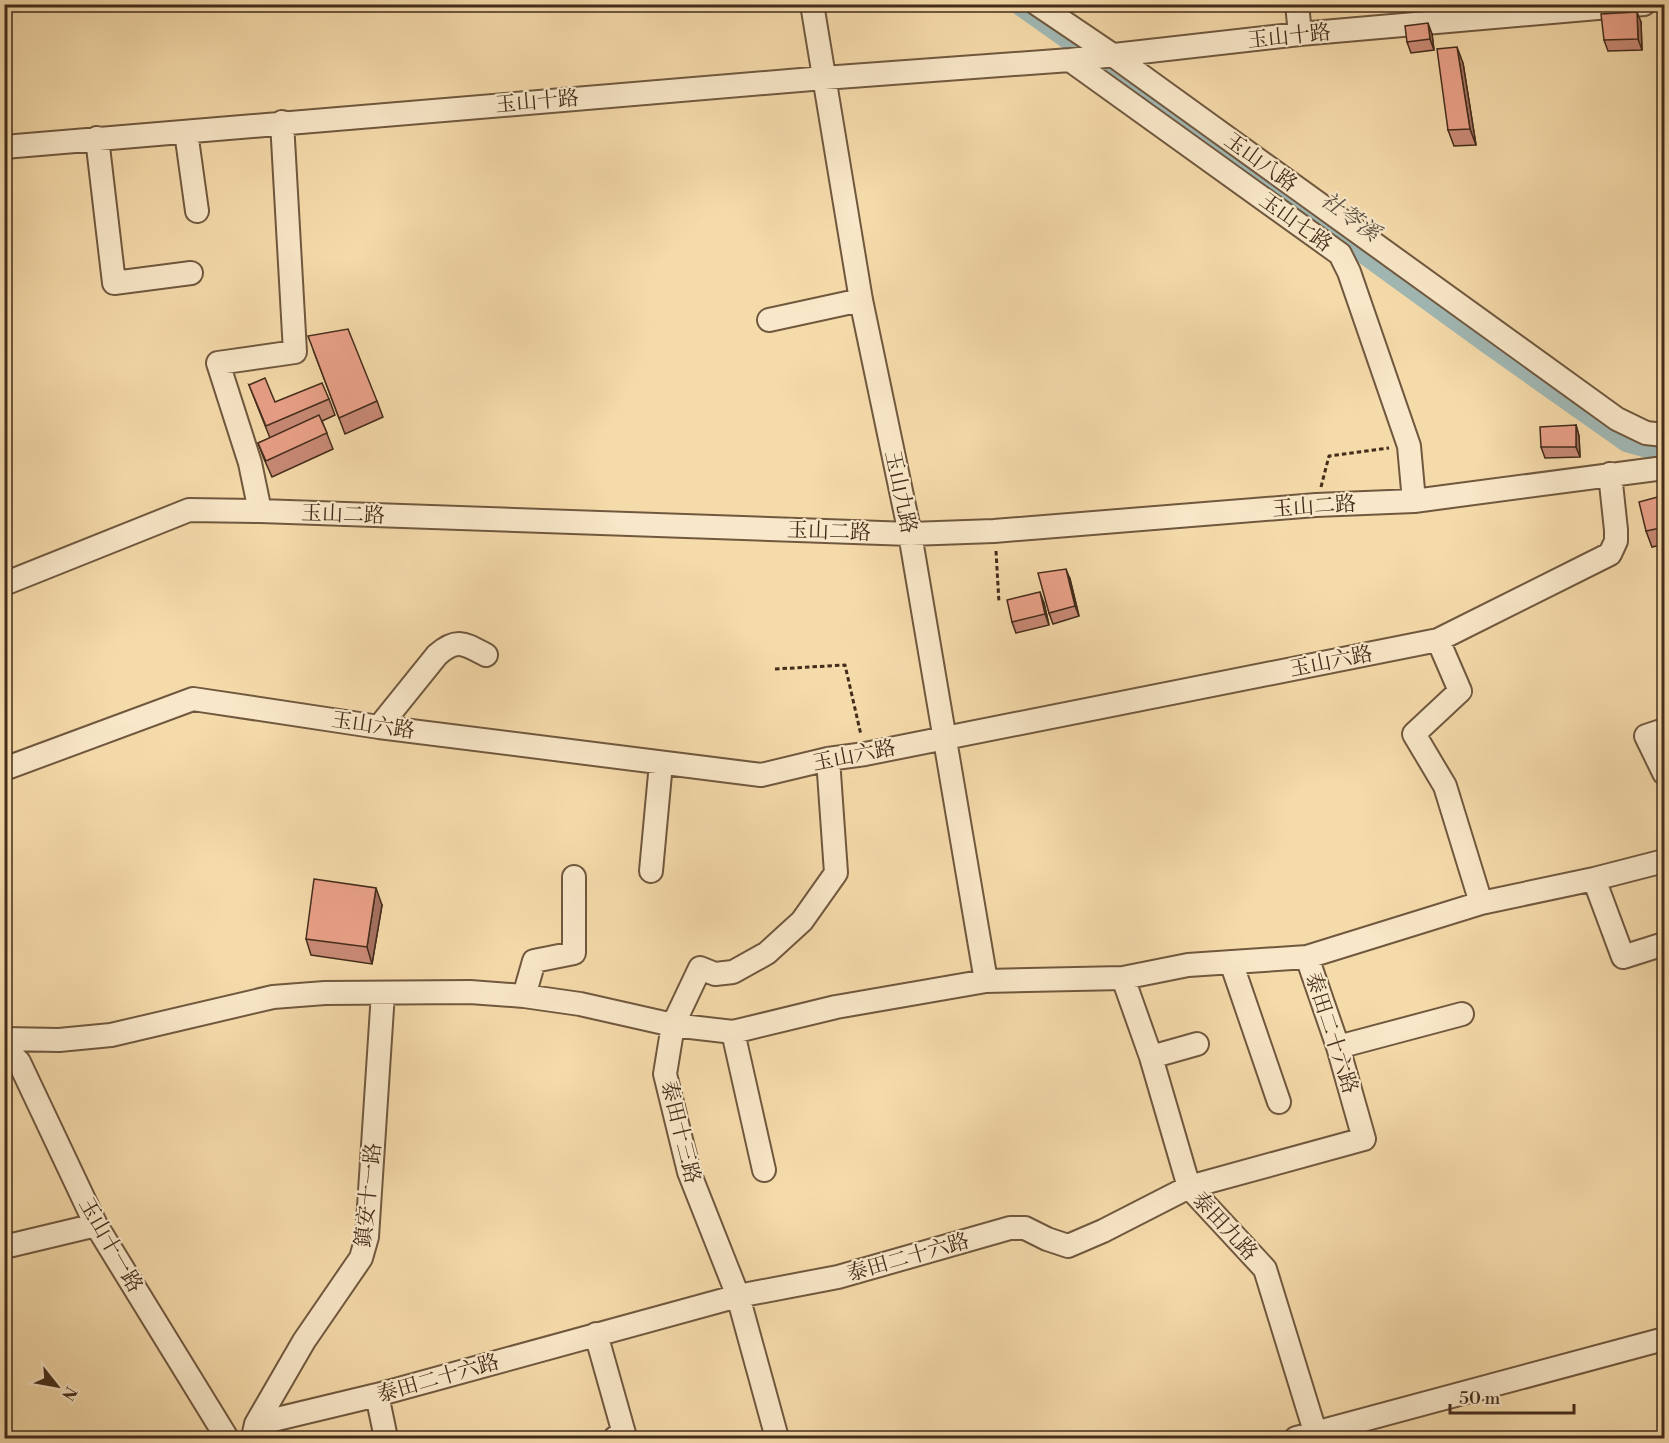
<svg xmlns="http://www.w3.org/2000/svg" width="1669" height="1443" font-family="'Libre Bodoni','Noto Serif TC',serif">
<style>
.lines{fill:none;stroke-linecap:round;stroke-linejoin:round}
.canal{stroke:#a1b8b4;stroke-width:18}
.minor-casing{stroke:#70583f;stroke-width:26}
.path{stroke:#432c1b;stroke-width:3;stroke-dasharray:4.5 3;stroke-linecap:butt}
.minor{stroke:#f8e7c8;stroke-width:22}
.wall{fill:#c98a76;stroke:#432c1b;stroke-width:1.5}
.shaded-wall{fill:#a47160;stroke:#432c1b;stroke-width:1.5}
.building{fill:#eaa189;stroke:#432c1b;stroke-width:1.5}
.labels{text-anchor:middle;stroke-width:4.5;stroke-linejoin:round;paint-order:stroke}
.street-label{font-size:21px;fill:#432c1b;stroke:#f8e7c8}
.water-label{font-size:22px;font-style:italic;fill:#5a4f41;stroke:#f8e7c8}
</style>
<rect width="100%" height="100%" fill="#f5daaa"/>
<filter id="stains"><feTurbulence type="fractalNoise" baseFrequency=".00333" numOctaves="4"/><feColorMatrix values="0 0 0 0 .2 0 0 0 0 .09 0 0 0 0 .02 0 0 0 .5 -.17"/></filter>
<radialGradient id="worn" r=".72"><stop offset=".6" stop-color="#630" stop-opacity="0"/><stop offset="1" stop-color="#630" stop-opacity=".3"/></radialGradient>
<g class="lines">
<path class="canal" d="M1016,4L1105,67L1486,344L1626,443L1655,451H1664"/>
<g class="minor-casing">
<path id="minor" d="M812,4L861,300L910,534L986,981
M1037,4L1114,56L1617,419L1646,433L1664,435
M1297,4L1300,34
M1070,60L1340,254L1349,272L1409,446L1414,501
M186,132L197,211
M97,138L114,283L191,273
M4,147L824,78L1070,60L1300,34L1644,4
M769,320L861,300
M260,511L250,463L218,363L295,352L282,122
M4,584L189,510L260,511L910,534L994,531L1316,505L1414,501L1664,468
M1438,640L1460,691L1414,734L1445,786L1481,903
M379,727L437,655C457,637 465,644 486,655
M1664,730L1646,736L1664,773
M4,769L193,699L379,727L761,775L828,759L865,754L1438,640L1610,554L1616,541V530L1610,474
M651,871L661,763
M1594,879L1623,957L1664,944
M1231,962L1279,1102
M1123,978L1151,1057L1189,1187L1265,1269L1317,1438
M524,996L534,961L574,953V877
M733,1032L764,1170
M4,1039L59,1040L111,1035L273,997L325,993L470,992L524,996L580,1004L673,1025L733,1032L836,1007L986,981L1123,978L1188,965L1307,957L1481,903L1594,879L1664,861
M4,1047L19,1062L96,1225L227,1438
M1338,1047L1462,1014
M1151,1057L1197,1044
M4,1247L96,1225
M596,1334L625,1437L615,1438
M377,1395L386,1438
M256,1424L377,1395L738,1296L838,1277L1010,1228H1025L1047,1239L1068,1246L1103,1231L1189,1187L1364,1139L1338,1047L1307,957
M254,1433L256,1424L304,1341L361,1258L367,1237L383,993
M777,1438L738,1296L689,1172L665,1074L673,1025L700,968L715,974L733,972L767,953L802,921L836,873L828,759
M1296,1438L1664,1339"/>
</g>
<path class="path" d="M1321,487L1329,456L1389,448
M996,551L999,603
M775,669L845,665L861,735"/>
<use href="#minor" class="minor"/>
</g>
<path class="wall" d="M1641,22L1642,50L1608,51L1604,40Z
M1432,34L1434,50L1411,53L1407,42Z
M1463,63L1476,145L1454,146L1448,130Z
M314,352L377,401L383,417L345,434Z
M249,385L275,402L329,399L335,415L322,421L333,449L272,477L264,459L258,443L270,438Z
M1576,425L1579,436L1580,457L1545,458L1541,447Z
M1665,495V544L1652,547L1646,531Z
M1070,579L1079,616L1053,624L1049,613Z
M1044,603L1049,625L1016,633L1012,622Z
M382,905L372,964L311,955L306,939Z"/>
<path class="shaded-wall" d="M1637,12L1641,22L1642,50L1638,39Z
M1428,23L1432,34L1434,50L1430,39Z
M1457,47L1463,63L1476,145L1470,129Z
M1576,425L1579,436L1580,457L1576,447Z
M1066,569L1070,579L1079,616L1075,606Z
M1040,592L1044,603L1049,625L1045,614Z
M376,888L382,905L372,964L367,947Z"/>
<path class="building" d="M1637,12L1638,39L1604,40L1601,14Z
M1428,23L1430,39L1407,42L1405,26Z
M1457,47L1470,129L1448,130L1437,49Z
M348,329L377,401L339,418L308,336Z
M265,378L275,402L322,383L329,399L266,426L249,385Z
M319,415L327,433L266,461L258,443Z
M1576,425V447H1541L1540,427Z
M1665,495V527L1646,531L1639,502Z
M1066,569L1075,606L1049,613L1038,573Z
M1040,592L1045,614L1012,622L1007,600Z
M314,879L376,888L367,947L306,939Z"/>
<g class="labels">
<g class="street-label">
<text transform="translate(1289 36) rotate(-6)" y="7">玉山十路</text>
<text transform="translate(537 101) rotate(-5)" y="7">玉山十路</text>
<text transform="translate(1261 162) rotate(36)" y="7">玉山八路</text>
<text transform="translate(1296 222) rotate(36)" y="7">玉山七路</text>
<text transform="translate(901 492) rotate(78)" y="7">玉山九路</text>
<text transform="translate(1314 506) rotate(-4)" y="7">玉山二路</text>
<text transform="translate(343 514) rotate(2)" y="7">玉山二路</text>
<text transform="translate(829 531) rotate(2)" y="7">玉山二路</text>
<text transform="translate(1331 661) rotate(-11)" y="7">玉山六路</text>
<text transform="translate(373 725) rotate(8)" y="7">玉山六路</text>
<text transform="translate(854 755) rotate(-11)" y="7">玉山六路</text>
<text transform="translate(1332 1033) rotate(72)" y="7">泰田二十六路</text>
<text transform="translate(681 1132) rotate(76)" y="7">泰田十三路</text>
<text transform="translate(368 1195) rotate(-84)" y="7">鎮安十一路</text>
<text transform="translate(1225 1226) rotate(47)" y="7">泰田九路</text>
<text transform="translate(111 1245) rotate(60)" y="7">玉山十一路</text>
<text transform="translate(908 1257) rotate(-16)" y="7">泰田二十六路</text>
<text transform="translate(438 1378) rotate(-16)" y="7">泰田二十六路</text>
</g>
<g class="water-label">
<text transform="translate(1351 216) rotate(36)" y="8">社苓溪</text>
</g>
</g>
<rect width="1669" height="1443" fill="none" stroke="#f5daaa" stroke-width="24"/>
<rect x="6" y="6" width="1657" height="1431" fill="none" stroke="#432c1b" stroke-width="3"/>
<rect x="12" y="12" width="1645" height="1419" fill="none" stroke="#432c1b" stroke-width="1.5"/>
<g transform="translate(57 1386) rotate(121)" stroke="#f8e7c8" stroke-width="4.5" paint-order="stroke">
<path d="M0-4.5L10 22L0 15L-10 22Z" fill="#432c1b"/>
<text y="-9" font-size="16" font-weight="bold" text-anchor="middle" fill="#432c1b">N</text>
</g>
<path d="M1450 1404v9h124v-9" fill="none" stroke="#432c1b" stroke-width="3"/>
<text x="1459" y="1404" font-size="18" fill="#432c1b" stroke="#f8e7c8" stroke-width="4.5" paint-order="stroke">50 m</text>
<rect width="100%" height="100%" filter="url(#stains)"/>
<rect width="100%" height="100%" fill="url(#worn)"/>
</svg>
